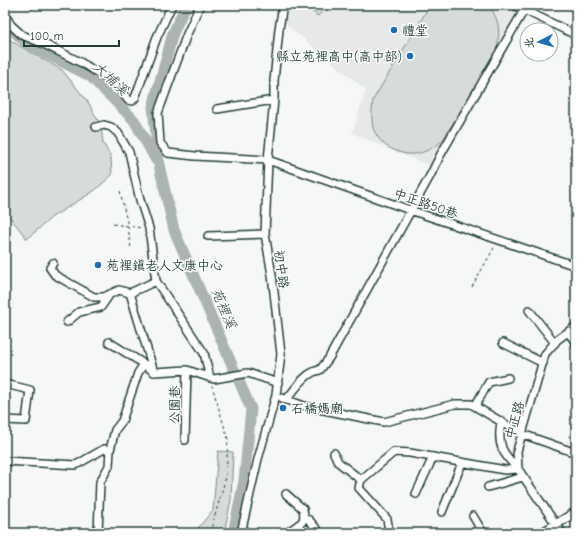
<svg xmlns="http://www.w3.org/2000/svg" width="581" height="538" font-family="'Comic Neue','LXGW WenKai TC',sans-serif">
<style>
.built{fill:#e6e9e8}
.green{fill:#d6dcdb;stroke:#7a8c88}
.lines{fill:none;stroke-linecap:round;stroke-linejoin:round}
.river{stroke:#aab5b1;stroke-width:11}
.minor-casing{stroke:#1f3d34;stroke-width:10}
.major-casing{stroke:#1f3d34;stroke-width:11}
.path{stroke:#1f3d34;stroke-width:1;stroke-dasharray:3 3;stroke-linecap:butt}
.minor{stroke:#fff;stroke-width:7}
.major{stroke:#fff;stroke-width:8}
.poi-dot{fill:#1f6fb2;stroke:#fff;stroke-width:1.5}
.labels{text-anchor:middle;stroke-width:3;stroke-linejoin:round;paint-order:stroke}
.poi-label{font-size:13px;fill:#1f3d34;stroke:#fff;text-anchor:start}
.street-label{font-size:13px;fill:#1f3d34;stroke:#fff}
.water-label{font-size:14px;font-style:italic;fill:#49615a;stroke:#fff}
</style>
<rect width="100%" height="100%" fill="#f6f7f7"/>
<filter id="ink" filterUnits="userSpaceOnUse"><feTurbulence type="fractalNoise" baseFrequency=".025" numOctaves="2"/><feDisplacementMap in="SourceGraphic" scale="8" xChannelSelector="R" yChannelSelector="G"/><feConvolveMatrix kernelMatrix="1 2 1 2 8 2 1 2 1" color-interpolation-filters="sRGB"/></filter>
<g filter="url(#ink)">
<path class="built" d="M285,5H506L517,10L518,17L432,167L352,133L366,90L283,22Z"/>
<path class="green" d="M304,5H327L318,16Z
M430,5H489C501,23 500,33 496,53L442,141C425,155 408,159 388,147C381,142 376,136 373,128C371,118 372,109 373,100Z
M5,33L11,41L62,70L88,102L101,126L103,143L111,157L112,175L94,191L52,217L27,239L5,211Z
M218,451L233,452L231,500L224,533H194L213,510Z"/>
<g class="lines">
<path class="river" d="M186,5L173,33L153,107L159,165L174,230L251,409L244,481L233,533
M11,28L27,44L90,76L134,120L156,160"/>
<g class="minor-casing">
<path id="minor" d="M200,5L187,34L158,113L160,143L168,153L195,156L268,160L410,210L576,266
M514,5L576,35
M5,15L11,25L22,35L42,43L80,62L115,83L128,100L132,101L135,98L157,37L172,5
M217,109L274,100
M96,127L104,125L111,127L118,133L129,152L140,200L149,228L156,281
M208,236L265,234
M53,263L50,268L55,275L94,297H104L119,290L130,293
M529,310L555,343
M67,322L79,312L101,307L110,294
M568,332L576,343
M109,342L144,364
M503,343L543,363
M154,372L130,293L156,281L204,353L210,378
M154,372L187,370L214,379L248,373L278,383
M5,384L30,390L26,421L5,420
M282,398L304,406L384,422L455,404H471L522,434L576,453
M286,400C295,390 305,372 320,370L329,358L430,176L441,154L524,10
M475,406L489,382L508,378
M501,422C497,445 502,453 518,469
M185,440L187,370
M334,453L338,462L361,480
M5,461L76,465L104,449L110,450
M488,487L523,477
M286,494L303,509L304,517L302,522L287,533
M416,494L433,457
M442,512L462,463
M473,516L483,533
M309,520L320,533
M98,533L100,482L109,466L110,450L115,430L122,421L138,373L144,364L154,372
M241,533L258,459L276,395L281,354L272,275L265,234L268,160L274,100V81L279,29L283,5
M388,533L389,531L387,519L359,488L361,480L394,452L410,453L505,470L518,469
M562,533L518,469L517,451L545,354L557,340L576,326"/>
</g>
<g class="major-casing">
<path id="major" d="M542,533L576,512"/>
</g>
<path class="path" d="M120,191L128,226L131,249
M113,224L142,228
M472,287L495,246
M210,533L226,477L228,439L212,386"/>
<use href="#minor" class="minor"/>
<use href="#major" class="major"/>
</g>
</g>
<g class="poi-dot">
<circle cx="394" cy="30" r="4"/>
<circle cx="410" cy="56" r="4"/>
<circle cx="98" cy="265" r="4"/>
<circle cx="283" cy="408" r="4"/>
</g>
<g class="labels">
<g class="poi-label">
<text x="402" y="35">禮堂</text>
<text x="402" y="61" text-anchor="end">縣立苑裡高中(高中部)</text>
<text x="106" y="270">苑裡鎮老人文康中心</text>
<text x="291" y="413">石橋媽廟</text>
</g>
<g class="street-label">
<text transform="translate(426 203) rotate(19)" y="5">中正路50巷</text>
<text transform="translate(282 269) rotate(82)" y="5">初中路</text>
<text transform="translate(174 405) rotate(-89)" y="5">公園巷</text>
<text transform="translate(514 420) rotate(-74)" y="5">中正路</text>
</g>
<g class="water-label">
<text transform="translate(111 78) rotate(42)" y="5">大埔溪</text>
<text transform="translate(224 308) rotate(67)" y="5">苑裡溪</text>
</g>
</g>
<rect width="581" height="538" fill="none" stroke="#fff" stroke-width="20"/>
<rect x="10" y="10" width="561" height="518" fill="none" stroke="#1f3d34" stroke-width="1.5" filter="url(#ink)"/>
<g transform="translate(539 42) rotate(264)"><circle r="19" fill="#ffffff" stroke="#a5b1ae"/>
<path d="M0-3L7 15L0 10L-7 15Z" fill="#1f6fb2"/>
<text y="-6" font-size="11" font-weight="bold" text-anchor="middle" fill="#1f3d34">北</text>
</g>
<path d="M24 40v6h95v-6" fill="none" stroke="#1f3d34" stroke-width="2"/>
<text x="30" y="40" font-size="12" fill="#1f3d34" stroke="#ffffff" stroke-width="3" paint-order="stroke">100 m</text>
</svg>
